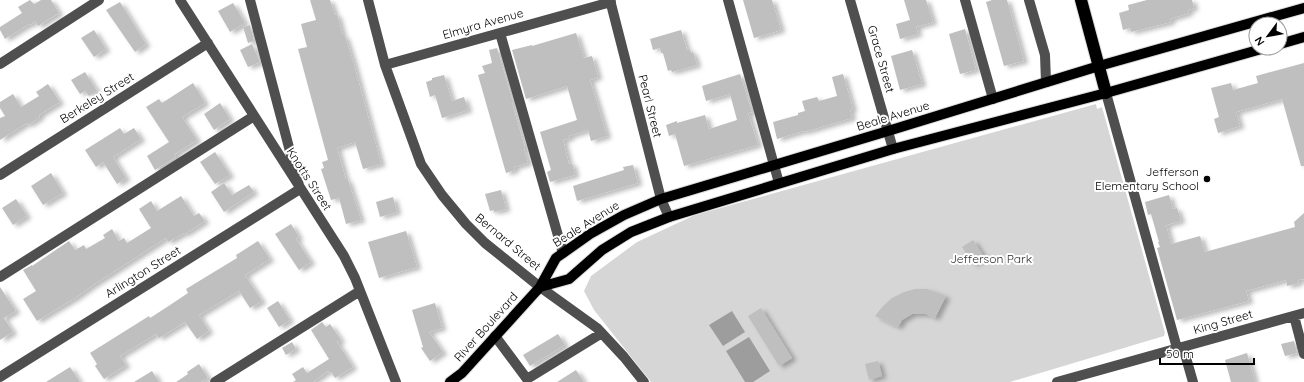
<svg xmlns="http://www.w3.org/2000/svg" width="1304" height="382" font-family="Quicksand,sans-serif">
<style>
.green{fill:#d6d6d6}
.water{fill:#9d9d9d}
.building{fill:#bfbfbf;filter:url(#shadow)}
.lines{fill:none;stroke-linecap:round;stroke-linejoin:round}
.major-casing{stroke:#dbdbdb;stroke-width:12}
.highway-casing{stroke:#dbdbdb;stroke-width:14}
.minor{stroke:#4f4f4f;stroke-width:10}
.major{stroke:#000;stroke-width:10}
.highway{stroke:#000;stroke-width:12}
.poi-dot{fill:#000;stroke:#fff;stroke-width:1.5}
.labels{text-anchor:middle;stroke-width:4;stroke-linejoin:round;paint-order:stroke}
.street-label{font-size:12px;fill:#000;stroke:#fff}
.poi-label{font-size:12px;fill:#000;stroke:#fff;text-anchor:end}
.park-label{font-size:12px;fill:#2d2d2d;stroke:#fff}
</style>
<defs>
<filter id="shadow"><feDropShadow dx="4.5" dy="2.5" stdDeviation="2" flood-color="#0004"/></filter>
</defs>
<rect width="100%" height="100%" fill="#fff"/>
<path class="green" d="M1096,104L1097,109L1102,107L1165,333L1164,336L1010,382H651L594,310L584,291L591,276L637,242L695,215Z"/>
<path class="water" d="M732,311L745,332L723,346L709,325Z
M749,337L770,371L753,382H745L726,351Z"/>
<path class="building" d="M30,0L34,4L41,0H51L59,13L38,26L35,21L30,25L29,24L5,39L0,30V27L22,13L18,7Z
M310,0H330L335,15L337,14L343,36H345L353,61L381,164L363,169L355,142L337,148L346,180H348L361,220L346,224L339,198L331,200L321,169L324,168L322,162L328,160L298,49L307,47L301,24L316,20Z
M743,0H772L781,30L754,38Z
M904,0H926L933,22L916,27L918,34L900,39L896,24L910,20Z
M992,0H1007L1024,61L1004,66L986,2Z
M1147,0H1192L1194,8L1188,10L1189,13L1170,19L1171,22L1131,32L1130,28L1123,30L1119,13L1129,10L1128,5Z
M120,2L146,44L135,52L106,10Z
M233,3L245,23L230,32L218,11Z
M250,25L254,41L248,43L243,27Z
M965,29L976,70L960,74L949,34Z
M94,30L106,49L94,57L81,38Z
M681,30L687,50L690,49L691,53L693,52L697,65L672,72L671,70L668,71L663,53H661L660,48L653,50L650,39Z
M576,33L584,58L592,56L598,77L590,80L607,136L591,141L588,130L569,136L570,138L563,140L569,164L572,163L575,175L550,182L547,172L551,170L540,132L577,120L567,86L526,99L512,50L532,45V46Z
M252,44L260,62L248,67L240,50Z
M497,48L513,102L512,103L525,148L524,149L528,163L514,167L515,170L506,173L478,75L485,73L482,66L492,63L489,50Z
M912,50L922,84L900,90L891,56Z
M1304,63V166H1301L1282,99L1236,112L1240,126L1218,133L1214,119L1219,117L1211,88L1231,83L1233,90L1258,83L1256,76Z
M85,72L97,91L89,96L85,91L80,94L71,80Z
M740,74L752,112L748,113L758,145L684,166L675,134L669,136L666,125L677,121V123L705,115L709,129L737,120L730,94L706,101L702,86Z
M843,74L853,109L850,110L852,118L804,132L803,131L777,139L773,122L798,115V113L805,111L802,101L817,97L819,101L837,96L832,77Z
M444,75L452,101L464,97L468,110L442,118L435,95L430,97L426,82L432,80V78Z
M193,83L205,103L182,117L197,140L175,154L176,157L155,170L147,156L169,142L146,107L159,99L162,103Z
M48,84L60,102L39,115L40,117L28,125L27,123L0,140V118L5,116L0,108V102L13,94L21,107L39,96L36,92Z
M220,103L230,119L214,130L204,114Z
M120,128L124,134L134,128L141,139L113,157L126,178L117,184L103,162L96,167L85,150Z
M215,152L230,175L215,184L200,162Z
M633,165L638,183L577,201L573,186L624,170L623,167Z
M51,173L63,193L43,205L31,186Z
M224,183L232,195L249,185L254,192L224,212L211,192Z
M501,190L506,209L494,212V210L490,211L485,194Z
M1169,195L1173,209L1177,208L1181,221L1166,225L1171,244L1200,236L1205,252L1295,227L1294,222L1304,213V279L1298,280L1299,283L1287,286L1286,280L1246,291L1249,301L1177,320L1157,248L1160,247L1158,242H1159L1151,214L1148,215L1145,202Z
M181,196L194,216L199,213L205,221L185,234L184,233L168,242L166,238L93,285L75,298L37,321L23,299L36,291L23,270L32,265V266L69,241L75,250L84,245L86,249L105,238L103,235L112,229L119,241L124,238L127,243L151,228L139,209L151,201L157,211Z
M393,197L397,212L380,217L376,202Z
M16,199L27,216L13,225L2,208Z
M291,224L299,237L296,239L311,262L299,270L275,234Z
M406,231L417,267L379,278L368,242Z
M973,240L984,257L973,264L962,247Z
M258,241L270,259L245,275L262,301L250,308L239,291L199,315L209,331L197,339L185,322L159,338L156,334L120,356L126,365L104,379L95,366L97,364L90,353L149,316L150,318L167,307L188,293L186,289L237,258L236,255Z
M0,287L16,311L4,318L13,332L0,340Z
M915,289H927L946,296L935,318L926,314H912L902,320L898,327L875,316L883,306L892,298L904,292Z
M278,301L290,320L279,327L267,308Z
M435,303L442,328L429,332L443,352L430,361L421,348L423,347L412,310Z
M761,308L792,358L779,366L748,316Z
M322,322L326,327L330,324L341,340L337,342L353,367L335,378L331,372L329,373L328,371L313,382H293L296,380L292,374L303,367L307,373L329,359L311,330Z
M558,334L565,345L530,366L523,355Z
M1294,341L1297,353L1285,356L1281,344Z
M292,342L296,349L286,355L282,348Z
M1247,353L1255,382H1231L1225,360Z
M878,361L882,376L869,380L865,364Z
M199,364L208,378L201,382H176L188,374L187,372Z
M70,367L80,382H46Z
M576,370L584,382H557Z
M152,371L159,382H134Z"/>
<g class="lines">
<g class="major-casing">
<path id="major" d="M1280,44L1304,37
M540,287L569,279L602,250L631,232L669,217L893,149L1106,93L1265,48
M450,382L462,373L540,287L556,258L590,234L624,215L661,199L888,131L1099,66L1304,8"/>
</g>
<g class="highway-casing">
<path id="highway" d="M1081,0L1106,93"/>
</g>
<path class="minor" d="M180,0L344,256L355,278L396,382
M368,0L385,65L421,164L442,195L466,224L485,243L540,287L597,328L624,357L644,382
M610,0L661,199L669,217
M728,0L779,183
M850,0L893,149
M965,0L993,99
M1029,0L1045,55L1046,82
M500,33L563,253
M0,64L99,0
M385,65L611,2
M1106,93L1177,348
M0,175L208,43
M0,277L254,116
M1294,316L1304,354
M495,336L527,379L602,333
M1183,347L1193,382
M0,377L300,189L250,0
M215,382L360,291
M1057,382L1304,313"/>
<use href="#major" class="major"/>
<use href="#highway" class="highway"/>
</g>
<circle class="poi-dot" cx="1207" cy="179" r="4"/>
<g class="labels">
<g class="street-label">
<text transform="translate(483 24) rotate(-16)" y="4">Elmyra Avenue</text>
<text transform="translate(881 59) rotate(74)" y="4">Grace Street</text>
<text transform="translate(97 98) rotate(-32)" y="4">Berkeley Street</text>
<text transform="translate(650 106) rotate(76)" y="4">Pearl Street</text>
<text transform="translate(893 116) rotate(-17)" y="4">Beale Avenue</text>
<text transform="translate(309 179) rotate(57)" y="4">Knotts Street</text>
<text transform="translate(586 224) rotate(-32)" y="4">Beale Avenue</text>
<text transform="translate(508 242) rotate(40)" y="4">Bernard Street</text>
<text transform="translate(143 272) rotate(-32)" y="4">Arlington Street</text>
<text transform="translate(1223 322) rotate(-16)" y="4">King Street</text>
<text transform="translate(486 327) rotate(-48)" y="4">River Boulevard</text>
</g>
<g class="poi-label">
<text x="1199" y="176">Jefferson<tspan x="1199" dy="14">Elementary School</tspan></text>
</g>
<g class="park-label">
<text x="991" y="263">Jefferson Park</text>
</g>
</g>
<g transform="translate(1268 36) rotate(238)"><circle r="19" fill="#ffffff" stroke="#999999"/>
<path d="M0-3L7 15L0 10L-7 15Z" fill="#000000"/>
<text y="-6" font-size="11" font-weight="bold" text-anchor="middle" fill="#000000">N</text>
</g>
<path d="M1160 358v6h94v-6" fill="none" stroke="#000000" stroke-width="2"/>
<text x="1166" y="358" font-size="12" fill="#000000" stroke="#ffffff" stroke-width="3" paint-order="stroke">50 m</text>
</svg>
